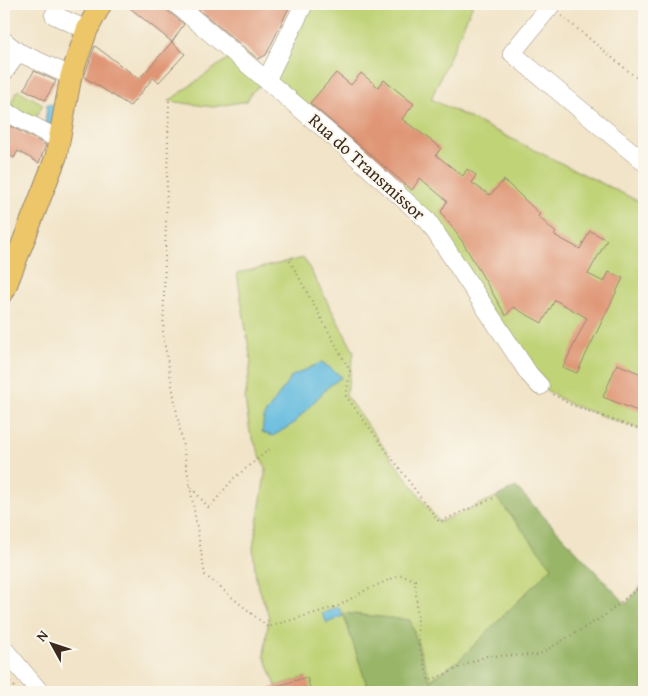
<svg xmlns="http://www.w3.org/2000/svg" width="648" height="696" font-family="'Gentium Book Plus',serif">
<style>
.green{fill:#c0d377;stroke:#7e7e4a}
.forest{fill:#98b568;stroke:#6a7043}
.water{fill:#60bade;stroke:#4e727e}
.building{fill:#df9676}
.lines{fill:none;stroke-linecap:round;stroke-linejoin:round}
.minor-casing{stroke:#968773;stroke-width:19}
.major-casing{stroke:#968773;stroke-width:23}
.path{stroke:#968773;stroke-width:2;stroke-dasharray:1 4;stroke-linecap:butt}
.minor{stroke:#fff;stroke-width:18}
.major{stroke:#ecc669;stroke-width:21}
.labels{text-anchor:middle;stroke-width:4;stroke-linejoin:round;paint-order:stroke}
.street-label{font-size:18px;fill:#3b2a1e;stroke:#fbf7ec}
</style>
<rect width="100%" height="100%" fill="#fbf7ec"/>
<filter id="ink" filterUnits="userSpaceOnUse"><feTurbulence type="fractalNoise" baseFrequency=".02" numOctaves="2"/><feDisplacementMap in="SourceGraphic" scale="10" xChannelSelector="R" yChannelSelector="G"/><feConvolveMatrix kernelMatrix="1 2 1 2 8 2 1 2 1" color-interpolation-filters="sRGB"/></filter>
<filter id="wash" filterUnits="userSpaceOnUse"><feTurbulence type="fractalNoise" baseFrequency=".0096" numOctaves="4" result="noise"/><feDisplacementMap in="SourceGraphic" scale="20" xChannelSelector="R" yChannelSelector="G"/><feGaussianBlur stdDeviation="1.12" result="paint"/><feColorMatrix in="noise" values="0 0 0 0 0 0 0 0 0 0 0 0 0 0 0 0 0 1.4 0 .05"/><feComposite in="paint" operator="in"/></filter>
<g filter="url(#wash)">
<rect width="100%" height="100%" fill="#f1e4c8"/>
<path class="green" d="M304,4H473L431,99L644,204V431L569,404L540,386L428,221L267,79L252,92L247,101L213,107L169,101L234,54L267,79Z
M18,90L43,104L35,119L10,105Z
M304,258L354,352L346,396L439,522L496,497L553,567L458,661L429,681L369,692H311L306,677L276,686L264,655L269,617L256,579L253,548L266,469L250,432L245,399L251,362L237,273Z"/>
<path class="forest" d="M516,487L626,604L644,583V692H369L343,613L410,620L430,681L458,661L552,567L496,497Z"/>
<path class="water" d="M47,104L58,105L56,125L45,124Z
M322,362L342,377L329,386L293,424L273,436L262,432L264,416L292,376Z
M338,606L343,616L327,623L322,614Z"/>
<g id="blocks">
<path class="building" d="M125,4H166L169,12L184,24L172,42Z
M192,4H281L289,8L266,55L258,59Z
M172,42L185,54L159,82L153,78L130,106L84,77L95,46L139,79Z
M34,71L56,81L45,100L24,89Z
M336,73L351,85L361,73L378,87L384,80L414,104L402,119L441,148L436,155L463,176L467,169L476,175L472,183L490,195L504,180L540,214L538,216L556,233L554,235L580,249L590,231L607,240L588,274L604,282L609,272L623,278L577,373L563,367L587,318L555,300L542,323L513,307L506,316L462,241L441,212L447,201L420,178L412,190L310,103Z
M8,125L46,145L39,163L18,151L14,158L4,152V133Z
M617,364L644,375V402L640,412L603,397Z
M307,677L311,692H264V690Z"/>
</g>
</g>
<g filter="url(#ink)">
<use href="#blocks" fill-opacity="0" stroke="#968773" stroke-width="1"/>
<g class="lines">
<g class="minor-casing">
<path id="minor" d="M176,4L341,143L428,221L529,374L540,386
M552,4L512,53L644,162
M54,15L87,30
M4,41L18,52L71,76
M4,72L18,52
M267,79L304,4
M4,111L60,140
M4,649L40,692"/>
</g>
<g class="major-casing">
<path id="major" d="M4,291L56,157L71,76L87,30L101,4"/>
</g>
<path class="path" d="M562,16L644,84
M169,101L163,335L190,486L209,508L234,478L271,448
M290,261L350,371L346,396L439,522L496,497
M553,394L569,404L644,431
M190,486L205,575L268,627L338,606L364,591L400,575L415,580L420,650L429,681L486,656L538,655L604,616L644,583
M8,678L18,692"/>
<use href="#minor" class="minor"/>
<use href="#major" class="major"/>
</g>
</g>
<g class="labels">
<g class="street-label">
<text transform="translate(367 167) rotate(42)" y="6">Rua do Transmissor</text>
</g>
</g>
<rect width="648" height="696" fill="none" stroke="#fbf7ec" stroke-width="20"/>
<g transform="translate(52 644) rotate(310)" stroke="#fbf7ec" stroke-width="4" paint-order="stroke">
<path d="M0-4L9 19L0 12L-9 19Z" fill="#3b2a1e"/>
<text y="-8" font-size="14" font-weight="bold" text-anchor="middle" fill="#3b2a1e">N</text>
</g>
</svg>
